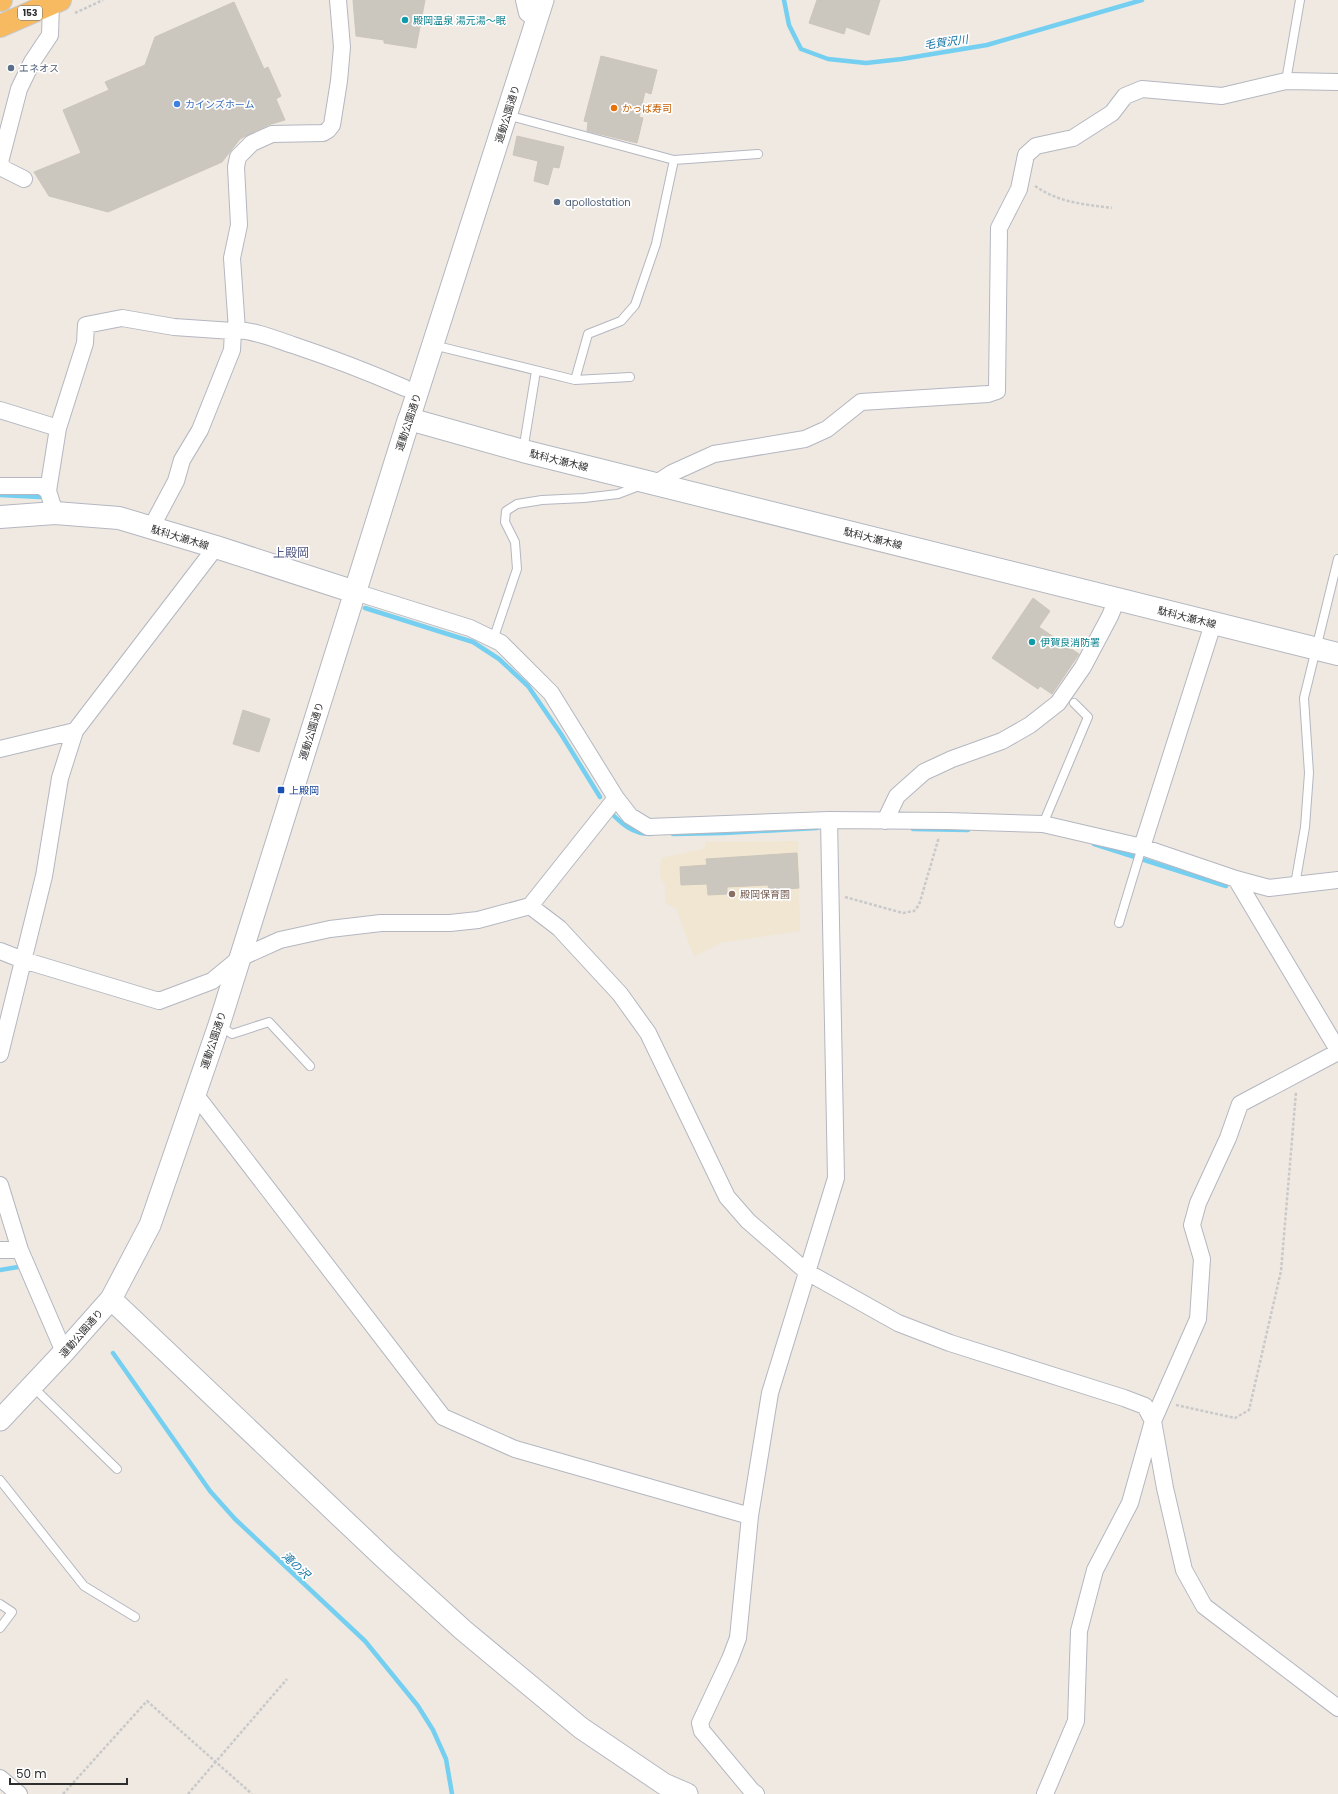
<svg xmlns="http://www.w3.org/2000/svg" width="1338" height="1794" font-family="Poppins,'Noto Sans JP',sans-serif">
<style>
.education{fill:#f0e6d1}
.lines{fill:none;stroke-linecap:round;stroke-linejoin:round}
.stream{stroke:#75cff0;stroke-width:4.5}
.building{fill:#cbc7bf;stroke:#cbc5ba}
.service-casing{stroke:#b4b7c1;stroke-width:10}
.minor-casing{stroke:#b4b7c1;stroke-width:18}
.tertiary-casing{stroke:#b4b7c1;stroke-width:23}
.secondary-casing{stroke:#b4b7c1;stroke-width:24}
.trunk-casing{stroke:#c9c9c9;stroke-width:24}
.path{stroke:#c9c9c9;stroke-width:2.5;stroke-dasharray:3 2;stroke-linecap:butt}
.service{stroke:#fff;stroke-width:8}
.minor{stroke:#fff;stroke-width:16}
.tertiary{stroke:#fff;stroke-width:21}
.secondary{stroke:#fff;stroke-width:22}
.trunk{stroke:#f8ba60;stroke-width:22}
.culture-dot{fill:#0f9aa8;stroke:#fff;stroke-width:1.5}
.service-dot{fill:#5c6f8a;stroke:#fff;stroke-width:1.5}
.shop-dot{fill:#3f7fe0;stroke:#fff;stroke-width:1.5}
.food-dot{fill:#e8710a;stroke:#fff;stroke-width:1.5}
.transit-dot{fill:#1a4fb4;stroke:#fff;stroke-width:1.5}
.education-dot{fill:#8d6e63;stroke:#fff;stroke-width:1.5}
.labels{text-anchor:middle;stroke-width:3.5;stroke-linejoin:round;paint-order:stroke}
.shield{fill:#fff;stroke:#6d6d6d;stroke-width:1}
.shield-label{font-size:9px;font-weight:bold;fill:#2e2e2e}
.culture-label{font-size:10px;fill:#0d838f;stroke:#fff;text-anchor:start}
.service-label{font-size:10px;fill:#4e5e75;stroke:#fff;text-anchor:start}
.shop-label{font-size:10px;fill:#366cbe;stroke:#fff;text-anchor:start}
.food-label{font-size:10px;fill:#c56008;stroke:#fff;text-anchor:start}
.street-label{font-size:10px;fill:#2e2e2e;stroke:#fff}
.transit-label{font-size:10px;fill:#164399;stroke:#fff;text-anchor:start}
.education-label{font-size:10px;fill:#785e54;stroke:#fff;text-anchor:start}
.water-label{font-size:11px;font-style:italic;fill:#0d6fa3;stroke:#fff}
.quarter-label{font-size:12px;fill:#4d5680;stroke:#fff}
</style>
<rect width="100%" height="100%" fill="#efe9e1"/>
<path class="education" d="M798,841L800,931L720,943L694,957L676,908L665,903V885L660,876L661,858L702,849L705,847L706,842Z"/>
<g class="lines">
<path class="stream" d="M784,0L789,25L801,49L828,59L866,63L902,59L987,45L1142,0
M0,495L40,497
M365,608L473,642L499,659L528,686L561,734L600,797
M611,813C622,824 633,834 650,834
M913,829L968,830
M673,834L724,833L817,828
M1094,844L1226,886
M0,1270L18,1267
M113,1353L210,1491L235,1519L365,1641L418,1706L433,1730L446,1759L452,1794"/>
</g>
<path class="building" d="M353,0H425L416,48L384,43V40L356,36Z
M817,0H880L869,35L846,27L844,34L809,23Z
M234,2L264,69L268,67L281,96L276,99L285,120L268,125L240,139L222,162L108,212L49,196L34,172L81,153L63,110L109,90L105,82L145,65L155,37Z
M601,56L657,70L651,94L645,92L639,117L643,118L637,143L587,131L588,122L584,121Z
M517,136L564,147L559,168L553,167L548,185L534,181L538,161L513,155Z
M1033,598L1050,611L1039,627L1079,654L1052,694L1040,686L1038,689L992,658Z
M243,710L270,719L259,752L233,744Z
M797,853L799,888L769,890L768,885L727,887V894L708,895L707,884L681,885L680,867L707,865L706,859Z"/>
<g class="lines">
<g class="service-casing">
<path id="service" d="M1286,81L1300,0
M507,115L674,160
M433,345L575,380L588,334L621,321L635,305L656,244L674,160L758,154
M575,380L630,377
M523,451L536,371
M493,640L517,569L515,542L505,522L506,511L517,504L542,500L584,498L618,494L639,486
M1043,824L1088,717L1074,703
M1295,885L1305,827L1309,773L1304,698L1338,559
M1119,923L1142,847
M219,1025L232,1034L269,1022L310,1066
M33,1387L117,1469
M0,1480L84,1586L135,1617
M0,1604L12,1612L0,1628"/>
</g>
<g class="minor-casing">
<path id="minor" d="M338,0L342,47L339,81L332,125L328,130L323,133L272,134L252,143L238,157L236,167L239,225L232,258L237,330C256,331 275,339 293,345C332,358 368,372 405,388
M524,0L527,13L536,20
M0,162L19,89L32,62L50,35L51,4
M0,163L4,169L24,179
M0,410L58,428
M655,484L672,473L714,454L805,439L827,429L861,402L988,394L997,391L999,228L1019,189L1026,155L1036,146L1073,138L1112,113L1125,96L1142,89L1222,96L1286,81L1338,82
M0,486H41L48,491L55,513
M48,491L58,428L85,343L86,325L122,318L174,327L233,331L237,330
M151,528L176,481L182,460L200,430L232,350L233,331
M355,592L470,628L501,643L551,693L616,798L630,816L648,827L829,820L948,821L1043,824L1142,847L1236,879L1269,888L1338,880
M0,749L75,731
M885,821L897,796L924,772L952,759L1002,741L1030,725L1058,703L1083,667L1110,616L1117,599
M1142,847L1213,624
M1236,879L1338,1050
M530,906L559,928L620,994L648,1033L727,1197L748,1221L807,1272L898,1323L950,1343L1124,1398L1145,1406L1153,1421L1165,1488L1184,1570L1204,1606L1338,1708
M0,951L23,960L159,1001L212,981L240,958L280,940L330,929L381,923H450L478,920L530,906L616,798
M0,1054L44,876L60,778L75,731L216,547
M195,1094L443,1417L515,1449L750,1516
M0,1185L20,1250L64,1352
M0,1250H20
M0,1778L19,1794
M756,1794L752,1791L702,1731L700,1723L730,1659L738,1638L750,1516L770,1393L836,1178L829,820
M1045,1794L1076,1721L1079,1631L1095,1570L1130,1503L1153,1421L1198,1319L1202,1259L1192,1225L1198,1203L1228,1138L1240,1104L1338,1052"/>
</g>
<g class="tertiary-casing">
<path id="tertiary" d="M409,419L543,0
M111,1299L385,1559L463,1630L581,1728L664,1784L687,1794
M0,1420L64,1352L111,1299L150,1225L219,1025L355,592"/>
</g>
<g class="secondary-casing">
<path id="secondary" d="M0,517L55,513L119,518L216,547L355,592L409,419L523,451L1338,654"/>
</g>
<g class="trunk-casing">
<path id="trunk" d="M0,0H1
M0,26L60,0"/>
</g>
<path class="path" d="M75,13L103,0
M1035,186C1060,203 1083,204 1112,208
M845,897L903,913L914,911L919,905L939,837
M1176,1405L1235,1418L1249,1410L1281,1271L1296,1092
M63,1794L147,1701L252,1794
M188,1794L287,1679"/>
<use href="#service" class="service"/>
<use href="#minor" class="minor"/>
<use href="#tertiary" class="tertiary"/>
<use href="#secondary" class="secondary"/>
<use href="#trunk" class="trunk"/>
</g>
<g class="culture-dot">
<circle cx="405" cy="20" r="4"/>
<circle cx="1032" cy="642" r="4"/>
</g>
<g class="service-dot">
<circle cx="11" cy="68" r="4"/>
<circle cx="557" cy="202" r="4"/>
</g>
<circle class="shop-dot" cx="177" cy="104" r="4"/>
<circle class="food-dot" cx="614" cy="108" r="4"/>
<rect class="transit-dot" x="277" y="786" width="8" height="8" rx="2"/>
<circle class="education-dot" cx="732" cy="894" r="4"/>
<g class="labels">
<rect class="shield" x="18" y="6" width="24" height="14" rx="3"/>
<g class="shield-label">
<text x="30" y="16">153</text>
</g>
<g class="culture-label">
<text x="413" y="24">殿岡温泉 湯元湯～眠</text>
<text x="1040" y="646">伊賀良消防署</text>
</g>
<g class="service-label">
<text x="19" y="72">エネオス</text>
<text x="565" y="206">apollostation</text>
</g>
<g class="shop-label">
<text x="185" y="108">カインズホーム</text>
</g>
<g class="food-label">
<text x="622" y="112">かっぱ寿司</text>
</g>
<g class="street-label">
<text transform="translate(507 114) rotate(-73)" y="4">運動公園通り</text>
<text transform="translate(408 422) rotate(-72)" y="4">運動公園通り</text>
<text transform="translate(559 460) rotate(14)" y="4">駄科大瀬木線</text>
<text transform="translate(180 537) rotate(17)" y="4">駄科大瀬木線</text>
<text transform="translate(873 538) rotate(14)" y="4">駄科大瀬木線</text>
<text transform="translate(1187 617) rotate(14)" y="4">駄科大瀬木線</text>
<text transform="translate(311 731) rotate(-73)" y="4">運動公園通り</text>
<text transform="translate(213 1040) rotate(-72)" y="4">運動公園通り</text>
<text transform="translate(81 1333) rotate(-49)" y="4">運動公園通り</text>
</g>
<g class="transit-label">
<text x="289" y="794">上殿岡</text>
</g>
<g class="education-label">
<text x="740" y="898">殿岡保育園</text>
</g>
<g class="water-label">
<text transform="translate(946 42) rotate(-8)" y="4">毛賀沢川</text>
<text transform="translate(296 1565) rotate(43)" y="4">滝の沢</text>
</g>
<g class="quarter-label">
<text x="291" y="557">上殿岡</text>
</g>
</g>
<path d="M10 1778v6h117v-6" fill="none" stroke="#2e2e2e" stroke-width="2"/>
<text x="16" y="1778" font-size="12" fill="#2e2e2e" stroke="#ffffff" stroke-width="3" paint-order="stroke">50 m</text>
</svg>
